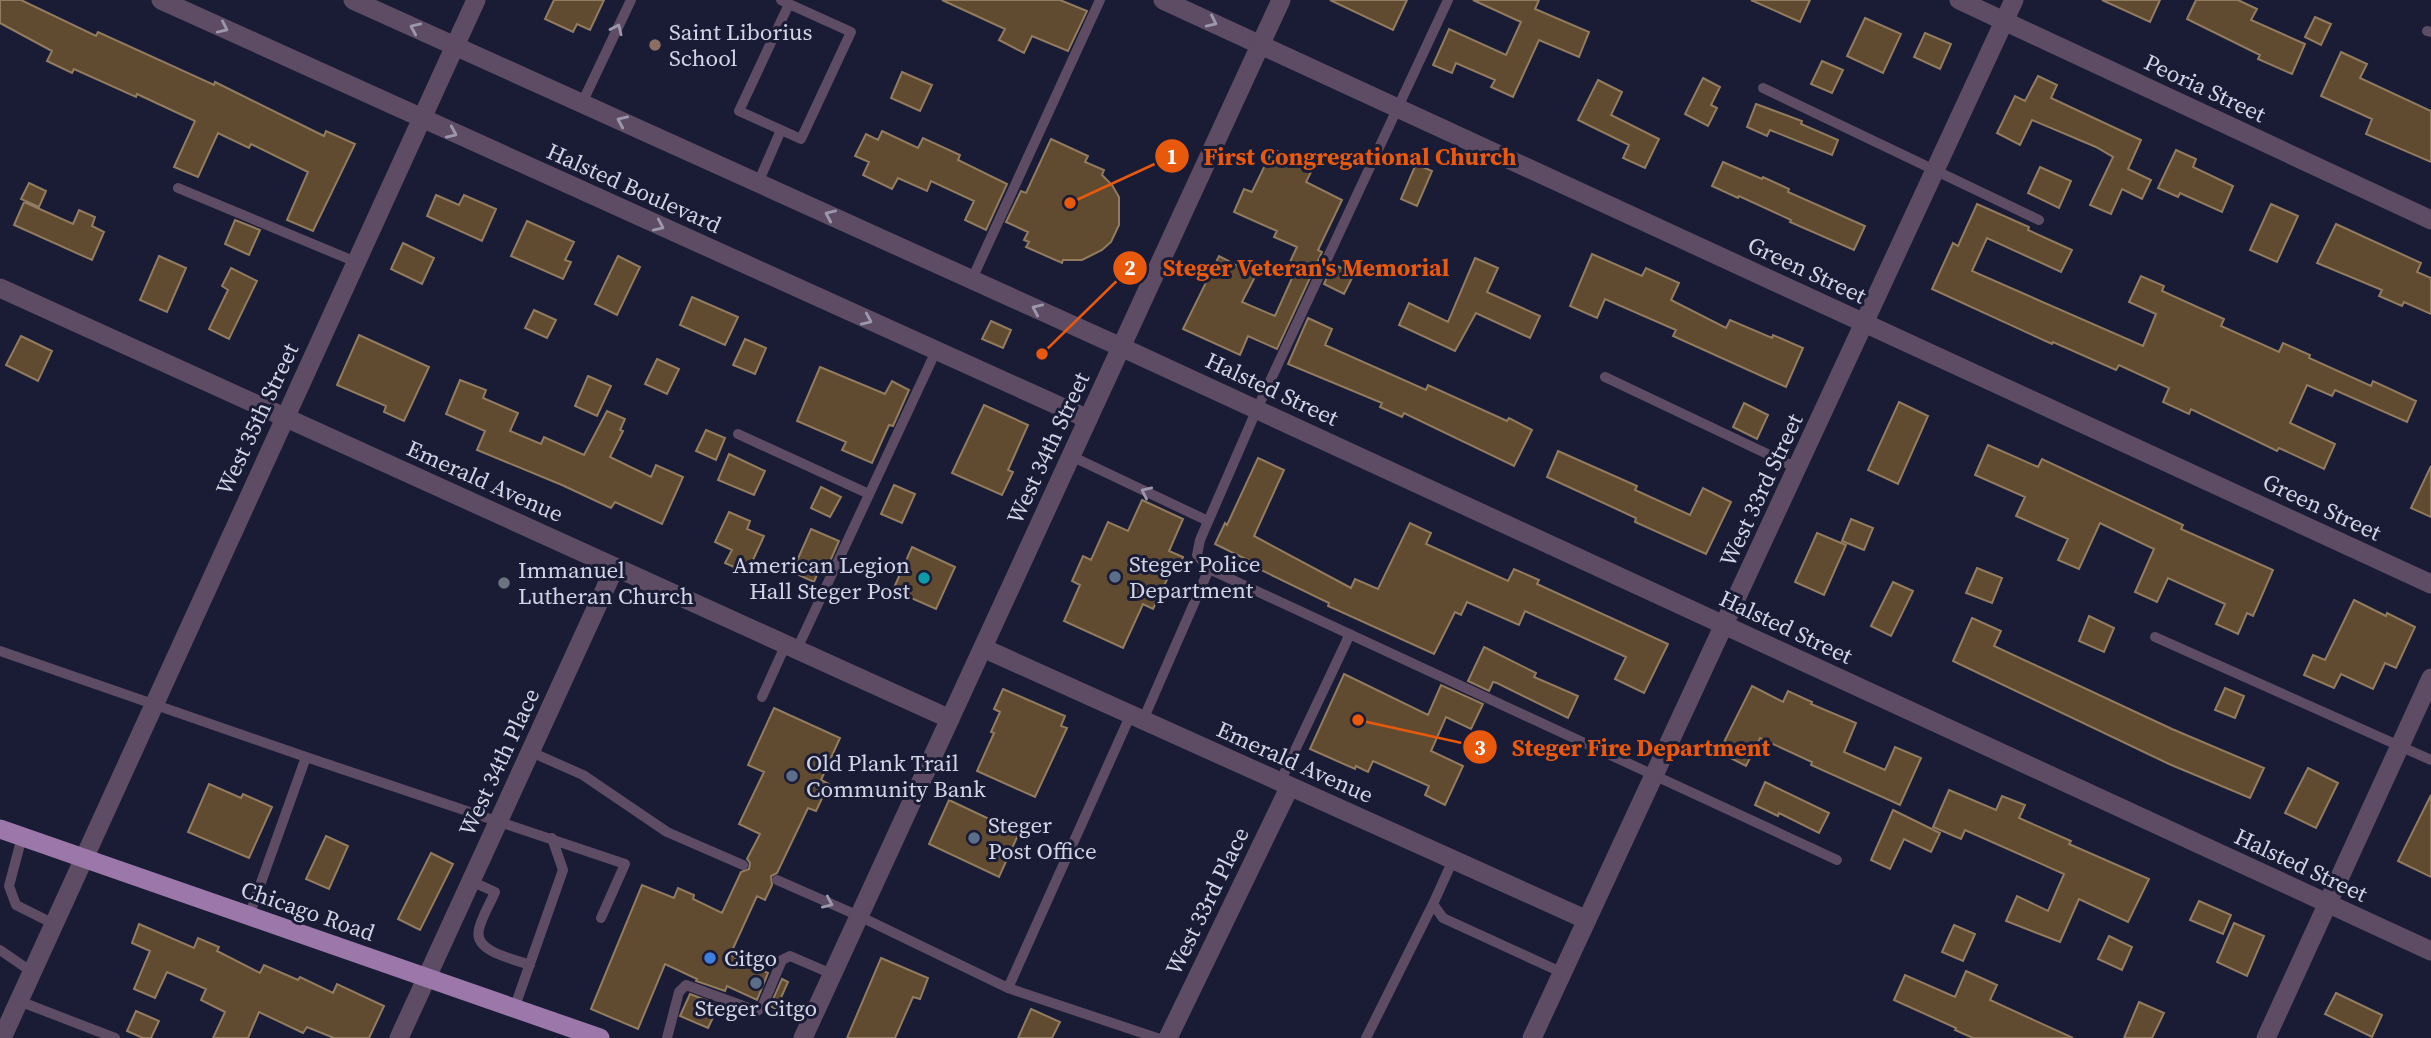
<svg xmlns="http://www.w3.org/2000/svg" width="2431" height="1038" font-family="'Source Serif 4',serif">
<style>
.building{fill:#604b31;stroke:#927c60;stroke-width:2}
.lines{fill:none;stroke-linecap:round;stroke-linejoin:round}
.service{stroke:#5d4c64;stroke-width:10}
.minor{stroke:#5d4c64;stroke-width:19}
.tertiary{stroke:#5d4c64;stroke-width:19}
.primary{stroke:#9b78a9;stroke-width:19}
.oneway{stroke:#9d97ac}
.education-dot{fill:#8d6e63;stroke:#1a1b35;stroke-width:2.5}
.service-dot{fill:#5c6f8a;stroke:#1a1b35;stroke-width:2.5}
.culture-dot{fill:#0f9aa8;stroke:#1a1b35;stroke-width:2.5}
.worship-dot{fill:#6b7280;stroke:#1a1b35;stroke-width:2.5}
.shop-dot{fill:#3f7fe0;stroke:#1a1b35;stroke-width:2.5}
.labels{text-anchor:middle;stroke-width:6;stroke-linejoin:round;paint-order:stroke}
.poi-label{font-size:23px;fill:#d2d5e6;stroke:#1a1b35;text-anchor:start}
.street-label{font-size:23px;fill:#d2d5e6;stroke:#1a1b35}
.leader{fill:none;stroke:#e8590c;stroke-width:2.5}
.callout-dot{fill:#e8590c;stroke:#1a1b35;stroke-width:2.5}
.mark-label{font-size:21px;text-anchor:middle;font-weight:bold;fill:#fff}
.callout-label{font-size:24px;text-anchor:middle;font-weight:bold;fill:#e8590c;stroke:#1a1b35;stroke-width:6;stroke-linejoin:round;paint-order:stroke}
</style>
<rect width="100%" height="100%" fill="#1a1b35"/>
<path class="building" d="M0,0H21L96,36L98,32L214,85L215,82L324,136L326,131L355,144L313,231L287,220L308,172L251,144L249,148L218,133L198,177L174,167L195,121L137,94L136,97L74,69L72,73L47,61L52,51L0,23Z
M554,0H604L590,30L577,24L573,32L545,19Z
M942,0H1060L1087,11L1068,51L1032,36L1024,53L999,40L1005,29Z
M1330,0H1407L1393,30Z
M1473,0H1539L1535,9L1589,32L1579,57L1539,40L1513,97L1491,87L1495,80L1456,63L1452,73L1433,65L1449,29L1506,55L1521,22Z
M1751,0H1810L1800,22Z
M2102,0H2160L2150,22Z
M2196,0H2238L2257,9L2251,20L2305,44L2292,74L2258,59L2260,55L2187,19Z
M2315,17L2331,24L2321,45L2305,37Z
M1865,18L1901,34L1883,73L1847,56Z
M1925,33L1951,44L1940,69L1914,57Z
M2341,52L2367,64L2360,78L2431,111V162L2366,134L2372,119L2321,96Z
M1822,61L1843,70L1832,93L1811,84Z
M902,72L932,85L920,111L891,98Z
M2038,76L2057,85L2051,98L2141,140L2128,169L2151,180L2142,199L2122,189L2111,214L2090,205L2113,157L2096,147L2032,120L2020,145L1997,133L2015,96L2025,101Z
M1703,78L1720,87L1711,105L1717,108L1708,126L1685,114Z
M1598,80L1622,92L1611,115L1659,139L1645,168L1623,158L1629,145L1578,120Z
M1756,104L1802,121L1801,124L1838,140L1832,155L1770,130L1767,136L1747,127Z
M882,131L918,148L923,138L960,155L958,160L1007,184L986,230L965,220L974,201L931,181L927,191L898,178L892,189L863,175L869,162L855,156L866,134L878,140Z
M1051,139L1088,156L1085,162L1104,170L1102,175L1112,185L1119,197V225L1111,242L1102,250L1082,260H1063L1062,263L1026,247L1029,242L1024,240L1028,232L1006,222L1021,191L1026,193Z
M1273,149L1313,168L1306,182L1342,200L1318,250L1322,252L1277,349L1248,336L1240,355L1183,329L1219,256L1256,275L1242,302L1275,316L1297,267L1289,264L1297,247L1274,237L1277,231L1234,212L1244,189L1252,192Z
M2176,150L2196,159L2193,167L2233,186L2222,212L2180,193L2178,197L2158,188Z
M1723,162L1762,179L1763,177L1789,189L1788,192L1865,226L1854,250L1790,222L1791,220L1739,196L1738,198L1712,186Z
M1416,164L1432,171L1417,206L1401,199Z
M2040,167L2071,181L2059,208L2028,193Z
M29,183L46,191L39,207L21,199Z
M436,195L459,205L464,195L496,209L482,241L427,216Z
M24,202L73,224L79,210L95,217L92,226L104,232L92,260L14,225Z
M1977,204L2029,227L2028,230L2072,250L2061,272L1987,238L1972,271L2143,346L2156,314L2129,302L2141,276L2164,286L2162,291L2224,319L2221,326L2279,352L2283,343L2310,355L2309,358L2371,386L2373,381L2416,401L2407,422L2335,390L2332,396L2307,385L2290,423L2335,444L2324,469L2279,448L2277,451L2191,409L2189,414L2163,402L2169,388L2119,365L2116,370L2053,342L2052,344L1932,289L1953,243L1958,246Z
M2271,204L2298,216L2277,262L2250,250Z
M235,220L260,230L249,255L225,244Z
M527,221L574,242L565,260L571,262L563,279L511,256Z
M2336,224L2421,263L2417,272L2431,278V314L2404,302L2402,306L2379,296L2382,290L2317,263Z
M403,243L434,258L422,284L391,269Z
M1592,254L1642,276L1646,268L1679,283L1671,300L1726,328L1730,320L1772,338L1773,335L1803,348L1786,387L1673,336L1676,330L1605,299L1597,318L1570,306Z
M159,256L186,268L167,312L140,300Z
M618,256L640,267L617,315L595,304Z
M1475,258L1498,268L1487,292L1540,316L1530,338L1476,313L1455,351L1399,325L1409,303L1448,322Z
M1333,264L1354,274L1344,294L1324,284Z
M231,268L257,281L229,339L209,329L228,290L222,286Z
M692,297L738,317L725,345L680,325Z
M534,310L556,320L547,338L525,328Z
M1308,318L1332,329L1325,345L1426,390L1428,385L1507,421L1509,418L1532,430L1514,466L1404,413L1402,417L1380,407L1382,403L1288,364Z
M991,321L1011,330L1003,348L982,339Z
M359,335L429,367L404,421L384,412L386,406L337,385Z
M21,336L52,351L38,381L6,365Z
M745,339L766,348L755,374L733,365Z
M657,359L679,369L667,394L645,384Z
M820,367L885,394L892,381L909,390L893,426L889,425L872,463L842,450L846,442L797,421Z
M588,376L611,386L597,416L575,406Z
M460,380L486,390L483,398L518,413L510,431L541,444L544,437L584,455L607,411L625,419L620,430L623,431L610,457L651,477L656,465L683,477L662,524L615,502L611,508L562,485L477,450L485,431L446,414Z
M1899,402L1928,416L1898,484L1868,470Z
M1744,403L1768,415L1757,439L1733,427Z
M984,405L1028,425L1008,470L1013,472L1002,495L952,473Z
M706,430L725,438L716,460L696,451Z
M1988,445L2038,467L2042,459L2183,525L2181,529L2273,570L2253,616L2247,613L2238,634L2216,624L2225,604L2168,578L2157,602L2135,592L2154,549L2100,523L2079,569L2058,560L2068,539L2016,516L2025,497L1975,475Z
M1558,451L1637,486L1635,490L1690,515L1703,488L1731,502L1706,554L1635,522L1636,518L1547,477Z
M729,454L765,471L754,495L718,480Z
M1258,458L1284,470L1254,536L1351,588L1355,579L1378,589L1410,523L1431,533L1426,544L1508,581L1514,569L1539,580L1537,584L1668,644L1644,693L1615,679L1626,657L1525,611L1519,625L1467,602L1461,615L1455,612L1434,654L1328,606L1329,603L1253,566L1254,563L1215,544L1225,523L1227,525Z
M2431,466V517L2411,508Z
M894,485L915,494L902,523L881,514Z
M821,487L841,497L830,517L811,508Z
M1142,500L1183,519L1169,551L1183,557L1176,573L1171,571L1153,609L1143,604L1123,648L1064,621L1080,585L1072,581L1083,556L1091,560L1108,522L1128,531Z
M729,512L750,521L747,529L764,536L747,573L725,563L732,550L715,542Z
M1851,519L1873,528L1864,550L1842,541Z
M811,529L839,541L828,566L822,563L814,582L792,572Z
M1817,533L1846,545L1824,595L1795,582Z
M912,547L955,567L936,609L893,590Z
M1977,568L2002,578L1992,603L1966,593Z
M1893,582L1913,591L1891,636L1871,626Z
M2354,600L2386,616L2387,613L2415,627L2396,668L2385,663L2373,689L2341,674L2334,688L2304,675L2313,655L2325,660Z
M2089,616L2114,628L2104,652L2079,641Z
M1972,618L2001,631L1994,646L2172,729L2264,768L2250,798L2169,764L1953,661Z
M1484,647L1536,673L1534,677L1578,696L1568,718L1497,683L1493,682L1489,691L1468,681Z
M1344,674L1428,715L1441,685L1483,704L1471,729L1446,717L1431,751L1463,766L1445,805L1425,795L1429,786L1373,761L1368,772L1356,766L1355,769L1310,749Z
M1752,686L1783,702L1788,691L1812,702L1811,704L1856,723L1844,752L1885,770L1895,747L1921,758L1900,805L1811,765L1812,762L1760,738L1746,766L1719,752Z
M2225,688L2244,696L2235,718L2215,710Z
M1003,689L1065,716L1061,726L1067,728L1035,797L977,771L994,733L991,732L1000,712L994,709Z
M774,708L840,738L821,780L829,784L816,811L808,808L777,873L771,876L772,885L765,900L757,896L730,955L768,973L757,1000L727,986L725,991L696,981L697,979L665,964L638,1029L591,1009L642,885L674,898L678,888L694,895L693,899L722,913L741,872L749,869L750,863L747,859L760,834L739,824L764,772L748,765Z
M2308,768L2338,783L2316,828L2285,813Z
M1765,782L1829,813L1819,833L1779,813L1778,816L1755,805Z
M209,784L241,798L243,794L272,807L249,858L188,832Z
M1949,790L1996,810L2002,796L2025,805L2019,818L2071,841L2069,844L2149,879L2128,922L2079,899L2060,942L2006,921L2017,896L2048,911L2064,874L1965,830L1961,839L1933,827Z
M2431,795V877L2398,861Z
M949,800L1019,833L999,877L929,844Z
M1893,810L1940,833L1931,852L1904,839L1890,869L1871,860Z
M326,836L348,846L329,889L306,879Z
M431,853L453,864L420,930L398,919Z
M2199,901L2231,915L2223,934L2190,920Z
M2234,923L2264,936L2247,976L2217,962Z
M139,924L194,948L198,938L219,947L217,951L260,973L264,965L298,980L300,977L333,993L337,984L384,1006L369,1038H334L307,1027L303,1033L259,1012L248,1038H213L225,1012L201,1000L206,989L167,972L155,998L134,989L150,951L132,943Z
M1954,925L1975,934L1963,961L1942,952Z
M2109,936L2132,947L2122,970L2098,959Z
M881,958L928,978L920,999L913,997L895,1038H847Z
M1966,971L1997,985L1990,1000L2073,1038H1973L1955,1030L1956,1028L1894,1000L1905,975L1955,997Z
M782,979L788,982L776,1009L770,1006Z
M2336,993L2382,1015L2372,1037L2325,1014Z
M690,994L719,1005L708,1028L680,1016Z
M2139,1002L2164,1013L2152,1038H2124Z
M1031,1009L1060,1022L1052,1038H1018Z
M136,1011L159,1021L151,1038H143L127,1031Z"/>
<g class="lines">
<path class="service" d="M781,0L789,4L851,32L801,139L739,111L789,4
M1448,0L1257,409L1200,540L1197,555L1209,569L1837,860
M2427,31L2431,32
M1763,88L2039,220
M582,103L631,0
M758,183L781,130
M178,188L356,262
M972,279L1100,0
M1605,377L1797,468
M738,434L869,494
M1071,456L1208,521
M2155,637L2431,760
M797,649L936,351
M0,651L306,757L625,864L601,918
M762,697L786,644
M1143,720L1209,569
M531,752L583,775L667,832L743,865
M1280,782L1350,634
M22,837L9,886L16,905L54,924
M1453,860L1433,904L1443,918L1563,973
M777,880L859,916L1008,988L1157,1038
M471,881L495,892C490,904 482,916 479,929C473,952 514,959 530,965
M249,916L306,757
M0,950L32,972
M1008,988L1131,714
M19,1001L115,1038
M514,1009L563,870L552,838
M667,1038L679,992L686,985L757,1011L762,1007L782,960L790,956L832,974
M1366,1038L1433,904"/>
<path class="minor" d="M161,0L1088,419
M353,0L1121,347L2431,951
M1163,0L2431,584
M1959,0L2431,220
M0,288L950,719
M983,648L1587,920
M2,1038L476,0
M399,1038L615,567
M1168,1038L1290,786
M1532,1038L2014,0
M2266,1038L2431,678"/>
<path class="tertiary" d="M803,1038L1281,0"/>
<path class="primary" d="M0,829L600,1038"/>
</g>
<defs><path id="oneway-chevron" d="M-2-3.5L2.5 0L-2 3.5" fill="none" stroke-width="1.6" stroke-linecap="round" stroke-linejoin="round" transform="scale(1.75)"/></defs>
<g class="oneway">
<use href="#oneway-chevron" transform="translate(1212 22) rotate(25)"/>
<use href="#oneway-chevron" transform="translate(223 28) rotate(25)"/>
<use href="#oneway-chevron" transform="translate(415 28) rotate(-156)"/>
<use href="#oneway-chevron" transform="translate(617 29) rotate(-65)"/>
<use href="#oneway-chevron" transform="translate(622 121) rotate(-156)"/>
<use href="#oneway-chevron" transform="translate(452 133) rotate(24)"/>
<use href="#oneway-chevron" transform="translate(830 215) rotate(-156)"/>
<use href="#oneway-chevron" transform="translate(659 226) rotate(24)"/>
<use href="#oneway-chevron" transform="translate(1037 309) rotate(-156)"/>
<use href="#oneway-chevron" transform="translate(867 320) rotate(24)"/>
<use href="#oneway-chevron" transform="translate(1146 492) rotate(-155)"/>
<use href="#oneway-chevron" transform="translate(828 903) rotate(24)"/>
</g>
<circle class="education-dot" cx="655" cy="45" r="7"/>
<g class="service-dot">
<circle cx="1115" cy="577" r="7"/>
<circle cx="792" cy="776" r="7"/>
<circle cx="974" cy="838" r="7"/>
<circle cx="756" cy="983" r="7"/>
</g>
<circle class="culture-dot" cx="924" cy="578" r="7"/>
<circle class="worship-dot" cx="504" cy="583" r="7"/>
<circle class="shop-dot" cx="710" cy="958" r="7"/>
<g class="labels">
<g class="poi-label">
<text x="669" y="40">Saint Liborius<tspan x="669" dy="26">School</tspan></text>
<text x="1129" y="572">Steger Police<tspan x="1129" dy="26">Department</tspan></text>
<text x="910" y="573" text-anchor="end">American Legion<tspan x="910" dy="26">Hall Steger Post</tspan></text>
<text x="518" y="578">Immanuel<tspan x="518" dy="26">Lutheran Church</tspan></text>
<text x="806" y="771">Old Plank Trail<tspan x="806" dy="26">Community Bank</tspan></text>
<text x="988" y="833">Steger<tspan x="988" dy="26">Post Office</tspan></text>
<text x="724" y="966">Citgo</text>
<text x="756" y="1016" text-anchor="middle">Steger Citgo</text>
</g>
<g class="street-label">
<text transform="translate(2205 88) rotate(25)" y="8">Peoria Street</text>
<text transform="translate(634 188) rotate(24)" y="8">Halsted Boulevard</text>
<text transform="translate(1807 270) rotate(25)" y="8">Green Street</text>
<text transform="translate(1272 389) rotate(25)" y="8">Halsted Street</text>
<text transform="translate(257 419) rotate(-65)" y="8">West 35th Street</text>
<text transform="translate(1048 448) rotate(-65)" y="8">West 34th Street</text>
<text transform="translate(485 481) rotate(24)" y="8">Emerald Avenue</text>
<text transform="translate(1761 490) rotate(-65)" y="8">West 33rd Street</text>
<text transform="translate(2322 507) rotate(25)" y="8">Green Street</text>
<text transform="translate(1786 627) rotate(25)" y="8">Halsted Street</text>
<text transform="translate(499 762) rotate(-65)" y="8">West 34th Place</text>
<text transform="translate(1295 762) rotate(24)" y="8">Emerald Avenue</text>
<text transform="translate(2301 865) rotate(25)" y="8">Halsted Street</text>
<text transform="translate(1207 901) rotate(-64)" y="8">West 33rd Place</text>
<text transform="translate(308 911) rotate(19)" y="8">Chicago Road</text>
</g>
</g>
<path class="leader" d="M1070 203L1172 156M1042 354L1130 268M1358 720L1480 747"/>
<g class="callout-dot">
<circle cx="1070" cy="203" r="7"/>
<circle cx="1042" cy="354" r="7"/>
<circle cx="1358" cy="720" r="7"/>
<circle cx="1172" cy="156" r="18"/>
<circle cx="1130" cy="268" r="18"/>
<circle cx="1480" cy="747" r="18"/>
</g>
<g class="mark-label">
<text x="1172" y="164">1</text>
<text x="1130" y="275">2</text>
<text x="1480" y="755">3</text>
</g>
<g class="callout-label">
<text x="1360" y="165">First Congregational Church</text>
<text x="1306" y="276">Steger Veteran's Memorial</text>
<text x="1641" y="756">Steger Fire Department</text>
</g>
</svg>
